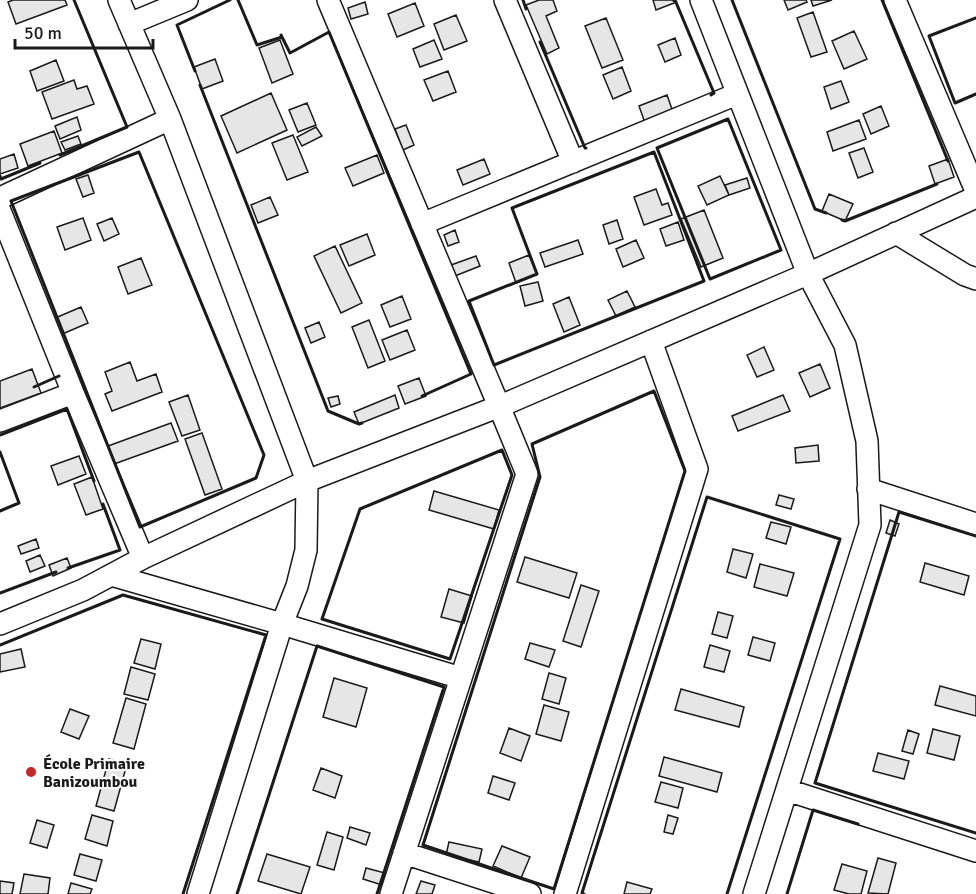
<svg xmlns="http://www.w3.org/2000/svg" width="976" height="894" font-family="Signika,sans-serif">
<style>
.building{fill:#e6e6e6;stroke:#1a1a1a;stroke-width:1.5}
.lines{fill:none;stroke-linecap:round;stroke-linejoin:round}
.minor-casing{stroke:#1a1a1a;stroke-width:24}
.minor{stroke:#fff;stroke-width:21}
.wall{stroke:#1a1a1a;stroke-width:3}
.poi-dot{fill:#c62828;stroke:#fff;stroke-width:2}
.labels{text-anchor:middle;stroke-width:4.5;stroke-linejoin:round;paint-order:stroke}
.poi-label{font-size:16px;font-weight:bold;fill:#1a1a1a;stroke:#fff;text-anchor:start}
</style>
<rect width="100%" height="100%" fill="#fff"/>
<path class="building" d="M13,0H65L67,5L16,24L8,2Z
M539,0H553L557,11L546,16L559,48L547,54L526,5Z
M653,0H673L674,3L656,10Z
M784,0H806L807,2L788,10Z
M811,0H832L813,6Z
M365,2L368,14L351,19L348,8Z
M415,3L424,26L397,37L388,14Z
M813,12L827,52L811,57L797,18Z
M456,15L467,41L444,50L434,24Z
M606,18L623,60L602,68L585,26Z
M854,31L867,59L844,69L832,41Z
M675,38L681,55L665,62L658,45Z
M280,40L293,74L272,83L259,48Z
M434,40L442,59L420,67L413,49Z
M215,59L223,81L202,89L194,67Z
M56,60L64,81L37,91L30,71Z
M622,67L631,91L613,99L603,75Z
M448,71L456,92L433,101L424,80Z
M74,80L77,89L87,86L94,104L52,119L42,92Z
M841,81L849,102L831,109L824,87Z
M271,93L287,130L237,153L221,116Z
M667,95L673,112L645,123L639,106Z
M307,103L316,125L298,132L289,110Z
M881,106L889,126L871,134L863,114Z
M77,117L81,130L60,139L55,126Z
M859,120L866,139L833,151L827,132Z
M406,125L414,145L403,150L395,129Z
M316,127L322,136L302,146L297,137Z
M54,131L62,153L28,166L20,144Z
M293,135L308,172L287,180L272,143Z
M78,136L81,144L65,150L61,142Z
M864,148L873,172L858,178L849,153Z
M14,154L18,168L0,174V159Z
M377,155L384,173L353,186L345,168Z
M484,159L490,174L463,185L457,170Z
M948,159L954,177L935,184L929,166Z
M88,175L94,193L83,197L76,179Z
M720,176L729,195L707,205L698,186Z
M747,178L750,188L729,195L725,185Z
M656,189L662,205L668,203L672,215L644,225L634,197Z
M829,194L853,204L845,221L822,211Z
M270,197L278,215L258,223L251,205Z
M704,210L723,258L701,267L681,219Z
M83,218L91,240L65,250L57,227Z
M112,218L119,234L104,241L97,224Z
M617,220L623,239L609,244L603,225Z
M678,222L684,240L666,246L660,229Z
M455,230L459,242L448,246L444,235Z
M367,234L375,255L349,266L340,245Z
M578,240L583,254L545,267L540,253Z
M636,240L644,258L623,267L616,249Z
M335,246L362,303L341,313L314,256Z
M529,255L537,274L516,283L509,263Z
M476,256L480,266L455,276L451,265Z
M141,258L152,285L128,294L118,267Z
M538,282L543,301L525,306L520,286Z
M627,291L635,307L616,316L608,300Z
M402,296L411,319L390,327L381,305Z
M569,297L580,325L564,332L553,304Z
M81,307L88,323L60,335L53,319Z
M369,320L385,361L368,368L352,327Z
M319,322L325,337L311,343L305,328Z
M407,330L415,350L390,360L382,340Z
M764,347L774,370L757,377L747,355Z
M130,362L137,381L156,374L162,392L112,411L105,394L112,391L105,372Z
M820,364L830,388L810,397L799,373Z
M32,369L41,393L0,408V381Z
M419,378L426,396L405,404L398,386Z
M188,395L200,430L182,436L169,402Z
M395,395L399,408L359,424L354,412Z
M783,395L790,411L738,431L732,416Z
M338,396L340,404L331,407L328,398Z
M171,423L178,441L114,464L108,446Z
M202,433L222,489L205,495L185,439Z
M818,445L819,461L796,463L795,448Z
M79,456L86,474L58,485L51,466Z
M92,477L103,509L86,515L74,484Z
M434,491L499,510L494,529L429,510Z
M779,495L794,499L791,509L776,505Z
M890,520L899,524L895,536L886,533Z
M771,522L791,527L786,544L766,538Z
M36,539L39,548L21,554L18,546Z
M733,549L753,554L746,578L727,572Z
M40,555L45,566L30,572L26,561Z
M525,557L577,573L569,598L517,582Z
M67,558L71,568L53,576L49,565Z
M925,563L969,576L964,595L920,582Z
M760,564L794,573L787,596L754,587Z
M581,585L599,591L581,647L563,641Z
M449,589L472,596L464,623L441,617Z
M718,612L733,616L727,638L712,634Z
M753,637L775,643L770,661L748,655Z
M141,639L161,644L155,669L134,663Z
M530,643L555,650L549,667L525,659Z
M710,645L730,651L724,672L704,667Z
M21,649L25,667L0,672V654Z
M131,667L155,674L148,700L124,694Z
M549,673L566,678L559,704L542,699Z
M334,678L367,688L356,727L323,717Z
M940,686L976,696V716L935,705Z
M681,689L744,707L739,727L675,710Z
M126,698L146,704L134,749L113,743Z
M544,705L569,712L561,741L536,734Z
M70,709L89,716L79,739L61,732Z
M509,728L530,736L521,761L500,753Z
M933,729L960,736L954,760L927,753Z
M908,730L919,734L913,754L902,751Z
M878,753L909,761L904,779L873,771Z
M664,757L722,773L717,792L659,776Z
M109,759L127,764L114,811L96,806Z
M321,768L342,776L335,798L313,790Z
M493,776L515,783L509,800L488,793Z
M661,782L683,788L678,808L655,802Z
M92,815L113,821L107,846L85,839Z
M668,815L678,818L673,834L664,832Z
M37,820L54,825L47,848L30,843Z
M350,827L370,833L366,845L347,838Z
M327,832L343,837L334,870L317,865Z
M449,842L482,849L479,862L446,855Z
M502,846L530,857L521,878L493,866Z
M80,854L102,860L96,881L74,875Z
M267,854L310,867L301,894L258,881Z
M878,858L896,863L888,894L868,893Z
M842,864L867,871L861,894H849L834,890Z
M366,868L385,873L382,885L363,879Z
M24,874L50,878L48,894H20Z
M0,881L14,883L12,894H0Z
M421,881L435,885L432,894H416Z
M627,882L652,889L650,894H624Z
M71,883L92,889L90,894H68Z"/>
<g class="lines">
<g class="minor-casing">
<path id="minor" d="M119,0L170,119L307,481L306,550L297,586L282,624L198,894
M328,0L499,406L527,474L391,894
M505,0L573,162
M701,0L808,274L845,345L867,441L870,525L754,894
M895,0L976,191
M129,24L187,0
M0,198L170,119
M0,211L73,393L143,558
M422,224L737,94
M896,233L965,275L976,279
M0,421L73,393
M868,489L976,524
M111,575L282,624L461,678
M0,624L83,590L143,558L307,481L505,404L812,272L976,197
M787,790L976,851
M404,853L530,894
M565,894L697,469L651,341"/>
</g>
<use href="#minor" class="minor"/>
<path class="wall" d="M238,0L257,45L282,37L281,35L290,53L329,32L471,374L422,396
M523,0L526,9
M675,0L714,93L711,95
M732,0L815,209L826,213
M882,0L948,161
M976,18L929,36L955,103L976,94
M540,42L585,148H586
M195,71L177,25L230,0
M200,85L328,411L359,424L362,423
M728,119L781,250L710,279L657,148Z
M139,152L264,455L256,478L140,527L11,201Z
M654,152L704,281L494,365L469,301L537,274L512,208Z
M60,155L127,127L74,0
M0,176L1,179L40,163
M842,220L845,221L937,184
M34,387L59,376
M654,391L685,471L554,889L423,845L540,477L532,444Z
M0,435L67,409L94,481
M502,450L512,475L450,659L322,619L360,509Z
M0,452L19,503L0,511
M976,536L899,512L815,783L976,833
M68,568L120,550L103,504
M0,593L56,572
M0,645L123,595L266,635L183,894
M237,894L317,646L444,687L377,894
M584,894L582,893L707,497L840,539L727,894
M787,894L813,810L858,824"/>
</g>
<circle class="poi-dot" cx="31" cy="772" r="6"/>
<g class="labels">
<g class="poi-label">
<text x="43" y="769">École Primaire<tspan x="43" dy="18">Banizoumbou</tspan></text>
</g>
</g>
<path d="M15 39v9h138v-9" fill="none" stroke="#1a1a1a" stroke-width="3"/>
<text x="24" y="39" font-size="18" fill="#1a1a1a" stroke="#ffffff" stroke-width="4.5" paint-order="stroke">50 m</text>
</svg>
